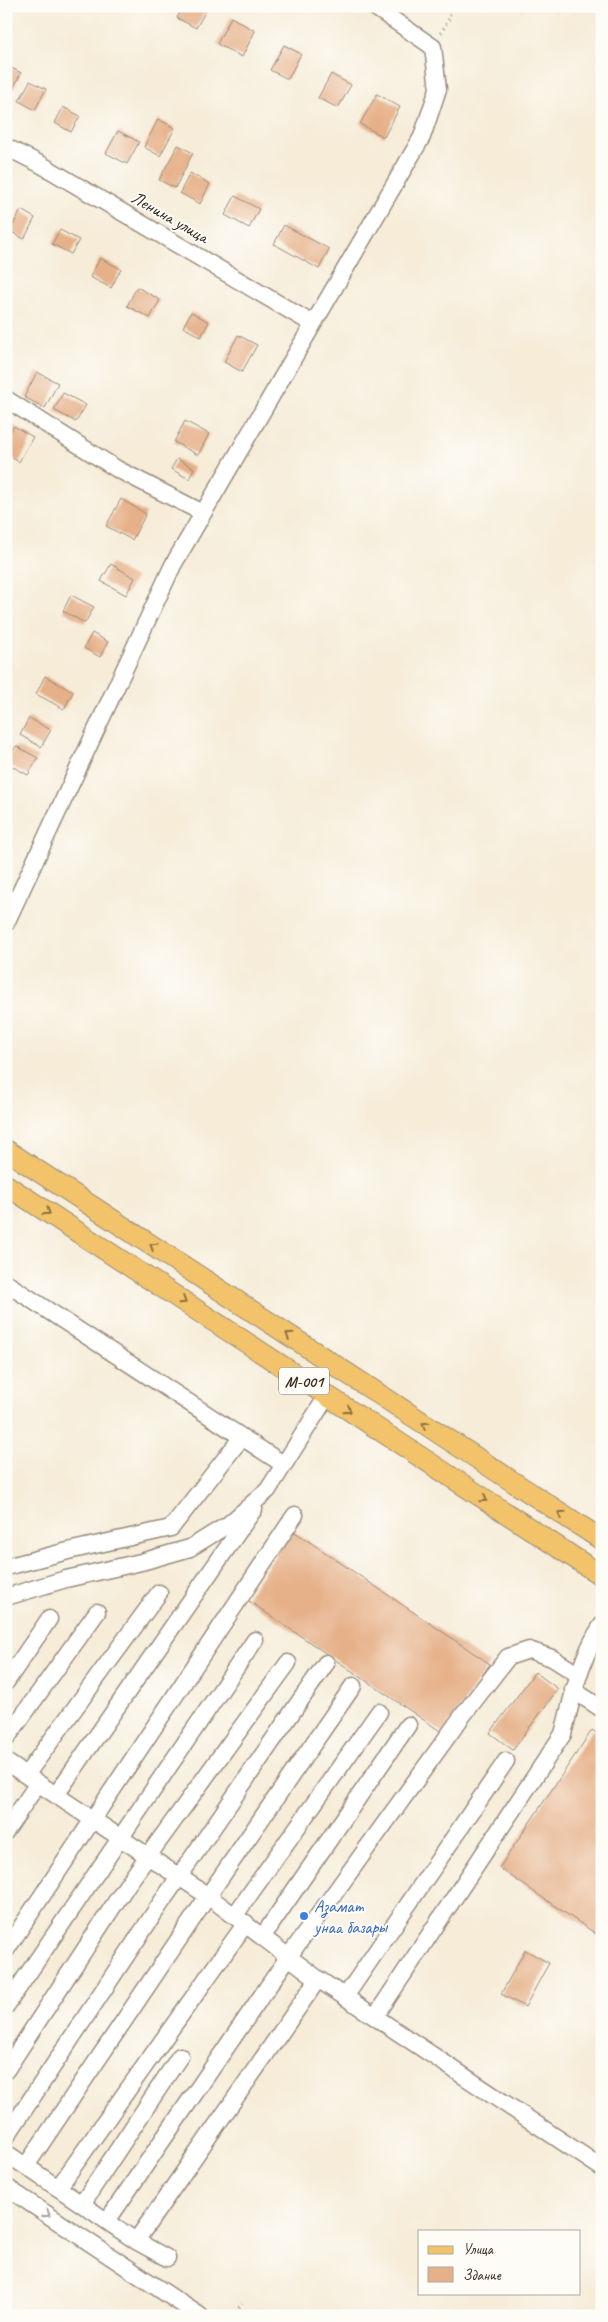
<svg xmlns="http://www.w3.org/2000/svg" width="608" height="2322" font-family="Caveat,sans-serif">
<style>
.building{fill:#e6b088}
.lines{fill:none;stroke-linecap:round;stroke-linejoin:round}
.minor-casing{stroke:#988b7b;stroke-width:19}
.major-casing{stroke:#988b7b;stroke-width:22}
.path{stroke:#988b7b;stroke-width:3;stroke-dasharray:1 4;stroke-linecap:butt}
.minor{stroke:#fff;stroke-width:16}
.major{stroke:#f2c36a;stroke-width:20}
.oneway{stroke:#8d6f40}
.oneway2{stroke:#a79f9a}
.shop-dot{fill:#3f7fe0;stroke:#fdfcf7;stroke-width:2}
.labels{text-anchor:middle;stroke-width:4;stroke-linejoin:round;paint-order:stroke}
.shield{fill:#fdfcf7;stroke:#75695f;stroke-width:1}
.shield-label{font-size:16px;font-weight:bold;fill:#3b2a1e}
.street-label{font-size:18px;fill:#3b2a1e;stroke:#fdfcf7}
.shop-label{font-size:18px;fill:#366cbe;stroke:#fdfcf7;text-anchor:start}
</style>
<rect width="100%" height="100%" fill="#fdfcf7"/>
<filter id="ink" filterUnits="userSpaceOnUse"><feTurbulence type="fractalNoise" baseFrequency=".02" numOctaves="2"/><feDisplacementMap in="SourceGraphic" scale="10" xChannelSelector="R" yChannelSelector="G"/><feConvolveMatrix kernelMatrix="1 2 1 2 8 2 1 2 1" color-interpolation-filters="sRGB"/></filter>
<filter id="wash" filterUnits="userSpaceOnUse"><feTurbulence type="fractalNoise" baseFrequency=".0096" numOctaves="4" result="noise"/><feDisplacementMap in="SourceGraphic" scale="20" xChannelSelector="R" yChannelSelector="G"/><feGaussianBlur stdDeviation="1.12" result="paint"/><feColorMatrix in="noise" values="0 0 0 0 0 0 0 0 0 0 0 0 0 0 0 0 0 1.4 0 .05"/><feComposite in="paint" operator="in"/></filter>
<g filter="url(#wash)">
<rect width="100%" height="100%" fill="#f6ecd8"/>
<g id="blocks">
<path class="building" d="M183,6L208,7L196,28L177,18Z
M231,17L255,31L242,57L217,44Z
M284,45L301,54L288,79L270,70Z
M6,65L21,73L9,97L6,96Z
M331,74L351,85L338,108L318,98Z
M30,81L46,89L35,110L19,101Z
M377,94L400,107L384,137L360,124Z
M63,107L80,116L71,132L55,123Z
M158,119L175,128L160,156L144,147Z
M118,131L139,142L127,164L106,153Z
M178,145L193,153L175,188L159,180Z
M190,173L210,184L200,204L180,193Z
M235,196L259,209L249,228L225,215Z
M21,210L35,218L24,239L10,231Z
M284,225L329,249L319,269L274,244Z
M60,230L79,240L71,254L52,244Z
M100,258L121,269L111,288L90,277Z
M137,287L160,300L150,318L127,306Z
M191,312L209,322L201,337L183,327Z
M238,335L257,345L242,372L224,362Z
M37,372L58,383L45,408L24,397Z
M63,393L86,405L76,422L54,410Z
M185,421L209,434L198,455L174,442Z
M14,426L33,437L19,462L6,454V439Z
M177,459L194,468L189,479L171,469Z
M121,499L146,514L132,540L106,526Z
M111,564L135,578L126,595L101,581Z
M71,595L94,607L85,623L63,611Z
M92,633L108,642L100,657L84,648Z
M45,676L73,692L64,709L36,694Z
M29,718L51,730L41,747L20,735Z
M16,746L38,758L28,775L6,763Z
M292,1530L490,1664L443,1733L246,1599Z
M535,1672L558,1689L513,1750L490,1733Z
M592,1730L602,1737V1938L499,1868Z
M525,1950L549,1963L525,2007L501,1994Z"/>
</g>
</g>
<g filter="url(#ink)">
<use href="#blocks" fill-opacity="0" stroke="#988b7b" stroke-width="1"/>
<g class="lines">
<g class="minor-casing">
<path id="minor" d="M6,147L40,164L313,324
M6,399L117,469L203,513
M6,923L173,565L422,137L438,89L433,47L373,6
M6,1283L283,1464
M6,1567L68,1551L171,1528L242,1437
M6,1597L66,1579L141,1562L190,1548L229,1524L268,1490L327,1396
M6,1682L49,1619
M573,1690L602,1709
M6,1739L97,1612
M6,1762L208,1896L318,1979L602,2168
M26,1775L159,1593
M56,1795L254,1509
M6,1831L38,1783
M235,1915L379,1712
M263,1936L408,1725
M6,1950L295,1515
M345,1997L506,1761
M6,2006L255,1640
M375,2017L563,1734C573,1696 580,1658 602,1625
M6,2070L127,1885L288,1663
M6,2137L161,1903L326,1663
M6,2153L58,2188L246,1923
M26,2166L208,1896L353,1686
M6,2187L200,2316
M58,2188L136,2241L167,2258
M82,2204L180,2056
M107,2221L289,1956L463,1715L508,1657L529,1650L552,1658L579,1675
M136,2241L318,1979"/>
</g>
<g class="major-casing">
<path id="major" d="M6,1150L602,1540
M6,1185L602,1576"/>
</g>
<path class="path" d="M441,33L449,19L452,6
M234,2316L242,2303"/>
<use href="#minor" class="minor"/>
<use href="#major" class="major"/>
</g>
<defs><path id="oneway-chevron" d="M-2-3.5L2.5 0L-2 3.5" fill="none" stroke-width="1.6" stroke-linecap="round" stroke-linejoin="round" transform="scale(1.25)"/></defs>
<g class="oneway">
<use href="#oneway-chevron" transform="translate(47 1212) rotate(33)"/>
<use href="#oneway-chevron" transform="translate(153 1246) rotate(-147)"/>
<use href="#oneway-chevron" transform="translate(183 1301) rotate(33)"/>
<use href="#oneway-chevron" transform="translate(289 1335) rotate(-147)"/>
<use href="#oneway-chevron" transform="translate(348 1410) rotate(33)"/>
<use href="#oneway-chevron" transform="translate(425 1425) rotate(-147)"/>
<use href="#oneway-chevron" transform="translate(484 1499) rotate(33)"/>
<use href="#oneway-chevron" transform="translate(561 1514) rotate(-147)"/>
</g>
<use class="oneway2" href="#oneway-chevron" transform="translate(47 2214) rotate(34)"/>
</g>
<circle class="shop-dot" cx="304" cy="1916" r="5"/>
<g class="labels">
<rect class="shield" x="279" y="1367.5" width="50" height="27" rx="4"/>
<g class="shield-label">
<text x="304" y="1387">M-001</text>
</g>
<g class="street-label">
<text transform="translate(170 217) rotate(30)" y="6">Ленина улица</text>
</g>
<g class="shop-label">
<text x="314" y="1912">Азамат<tspan x="314" dy="21">унаа базары</tspan></text>
</g>
</g>
<rect width="608" height="2322" fill="none" stroke="#fdfcf7" stroke-width="25"/>
<rect x="418" y="2230" width="162" height="65" fill="#fdfcf7" stroke="#afa8a0"/>
<rect x="428" y="2246" width="25" height="8" fill="#f2c36a" stroke="#afa8a0"/>
<text x="463" y="2254" font-size="15" fill="#3b2a1e">Улица</text>
<rect x="428" y="2267" width="25" height="15" fill="#e6b088" stroke="#afa8a0"/>
<text x="463" y="2280" font-size="15" fill="#3b2a1e">Здание</text>
</svg>
